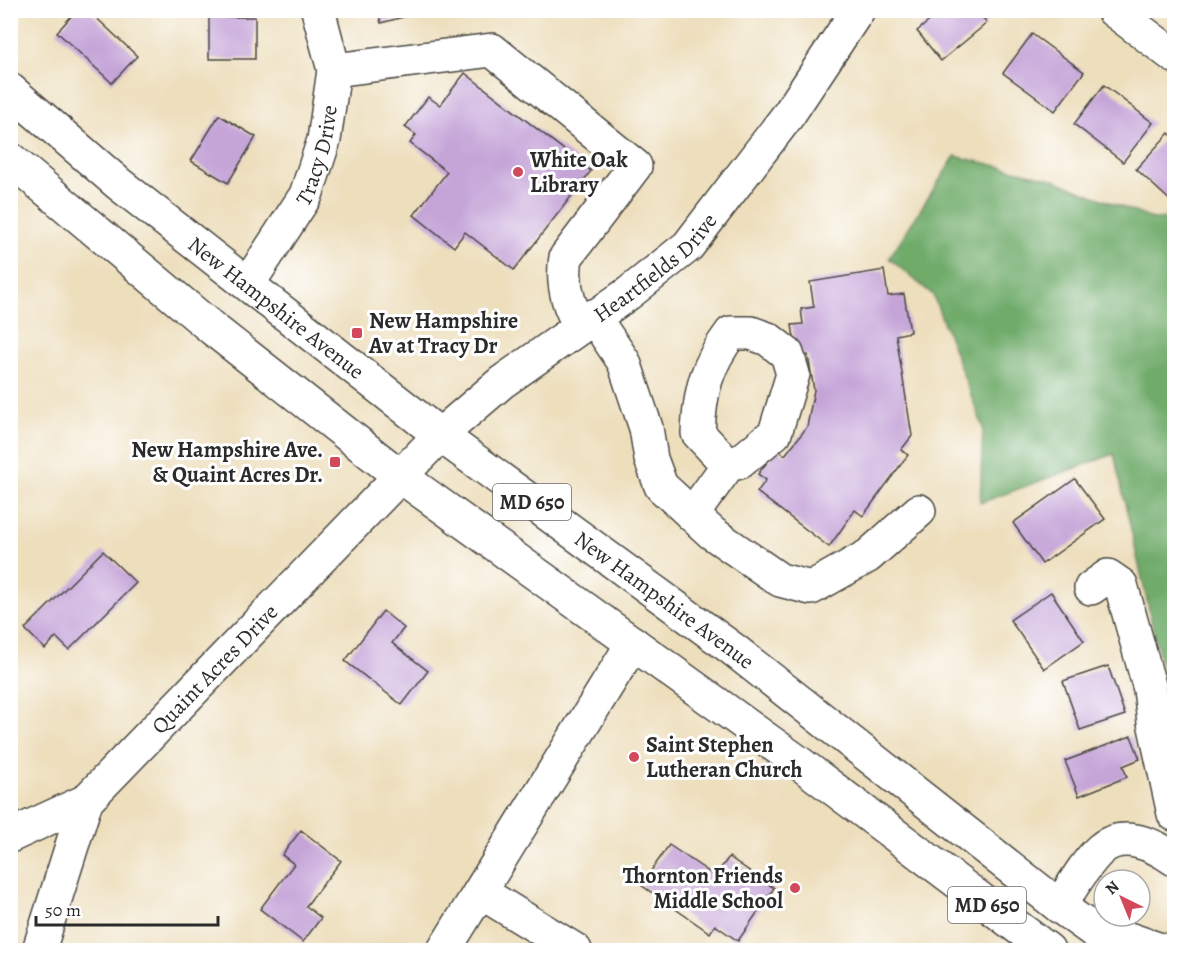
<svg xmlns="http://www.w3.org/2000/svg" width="1185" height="961" font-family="Alegreya,serif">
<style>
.forest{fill:#6fab6b;stroke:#4d6b4b;stroke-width:1.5}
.building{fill:#c5a4d8}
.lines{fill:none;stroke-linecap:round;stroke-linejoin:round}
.minor-casing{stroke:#484641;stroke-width:36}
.major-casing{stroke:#484641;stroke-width:36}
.highway-casing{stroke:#484641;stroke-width:36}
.minor{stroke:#fff;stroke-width:33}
.major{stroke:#fff;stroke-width:33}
.highway{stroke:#fff;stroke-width:33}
.poi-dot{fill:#d1495b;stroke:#fff;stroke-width:2}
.labels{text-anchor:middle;stroke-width:6;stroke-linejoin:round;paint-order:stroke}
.shield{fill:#fff;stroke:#6b6b6b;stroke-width:1.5}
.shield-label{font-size:21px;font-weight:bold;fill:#2b2b2b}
.street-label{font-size:22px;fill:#2b2b2b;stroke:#fff}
.poi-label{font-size:22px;font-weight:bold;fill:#2b2b2b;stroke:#fff;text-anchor:start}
</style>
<rect width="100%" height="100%" fill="#fff"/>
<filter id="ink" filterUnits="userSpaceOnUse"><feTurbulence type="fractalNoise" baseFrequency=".0167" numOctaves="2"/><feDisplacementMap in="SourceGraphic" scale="12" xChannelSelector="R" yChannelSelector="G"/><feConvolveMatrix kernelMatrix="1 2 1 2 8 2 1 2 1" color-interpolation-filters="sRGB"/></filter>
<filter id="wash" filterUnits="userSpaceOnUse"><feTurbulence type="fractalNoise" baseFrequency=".008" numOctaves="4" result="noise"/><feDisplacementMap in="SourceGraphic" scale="24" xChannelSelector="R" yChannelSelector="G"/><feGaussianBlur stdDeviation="1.35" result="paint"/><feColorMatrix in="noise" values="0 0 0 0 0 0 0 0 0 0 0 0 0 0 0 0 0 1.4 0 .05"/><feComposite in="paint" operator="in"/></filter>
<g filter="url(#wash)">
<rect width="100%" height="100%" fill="#eddebc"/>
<path class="forest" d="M955,156L1049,178L1152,219L1174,218V721L1114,454L980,503L983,427L933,295L889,258Z"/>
<g id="blocks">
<path class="building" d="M77,10H88L137,56L112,83L57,32Z
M378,10H417L418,13L381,23Z
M943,10H977L987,23L941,61L917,31Z
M209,17H255V59H209Z
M1032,34L1084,72L1055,111L1003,73Z
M465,73L591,171L514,270L465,232L454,247L414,215L447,172L410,143L416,135L405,127L428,97L440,105Z
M1104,85L1153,123L1123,162L1074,124Z
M219,115L256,137L228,183L191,161Z
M1169,133L1174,138V204L1136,169Z
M884,270L888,296L904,294L910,332L896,335L912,436L901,450L908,455L863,516L855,510L829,547L757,492L766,480L758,474L777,449L785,455L807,427L814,390L808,355L797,357L792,325L803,324L801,309L814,307L810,282Z
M1075,479L1105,519L1042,564L1013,523Z
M103,551L136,583L69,650L56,637L45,649L25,629Z
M1051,592L1084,641L1044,669L1010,620Z
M383,611L404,628L392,643L428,671L402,705L345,661Z
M1108,666L1125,715L1080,730L1063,681Z
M1131,736L1140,759L1123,766L1127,777L1079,796L1065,761Z
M301,830L341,861L306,906L321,918L303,942L260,909L294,864L282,855Z
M669,845L715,876L729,857L774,888L738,941L715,925L710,933L641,885Z"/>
</g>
</g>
<g filter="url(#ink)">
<use href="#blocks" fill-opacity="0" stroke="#484641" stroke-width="1.5"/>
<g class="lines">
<g class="minor-casing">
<g id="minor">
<path d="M1113,10L1174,56"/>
<path d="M334,70L492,50L635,166L566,257C562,281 567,304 580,325"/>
<path id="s1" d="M248,284L306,195L324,140L334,70L318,10"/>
<path d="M593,316L624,362L646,428L651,459L661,486L712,533L780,580L811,588L868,556L919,511"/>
<path d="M692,515L728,465L698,433C700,391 706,366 731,333H751L768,339L787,354L793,374L775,433L740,462L728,465"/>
<path d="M1091,588L1108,576L1121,585L1150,689L1154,722L1174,814"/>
<path id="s2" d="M10,836L86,801L440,435L502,382L629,293L688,246L789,114L858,10"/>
<path d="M482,893L575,950"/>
<path d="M1059,906C1072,888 1085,863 1101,849C1123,830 1155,845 1174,859"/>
<path d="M39,950L86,801"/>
<path d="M444,950L633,643"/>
</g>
</g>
<g class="major-casing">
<g id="major">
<path id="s3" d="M10,90L119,184L440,435L734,650L1059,906L1108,941"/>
<path d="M10,159L213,329L400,476L798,762L1048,950"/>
</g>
</g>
<g class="highway-casing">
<path id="highway" d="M1085,924L1161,950"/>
</g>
<use href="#minor" class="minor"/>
<use href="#major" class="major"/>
<use href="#highway" class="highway"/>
</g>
</g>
<g class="poi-dot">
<circle cx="518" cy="172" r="6"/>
<rect x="351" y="327" width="12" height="12" rx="3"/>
<rect x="329" y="456" width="12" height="12" rx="3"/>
<circle cx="634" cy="757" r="6"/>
<circle cx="795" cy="888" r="6"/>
</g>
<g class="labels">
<g class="shield">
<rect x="493" y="484" width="78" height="36" rx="4.5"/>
<rect x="948" y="887" width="78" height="36" rx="4.5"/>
</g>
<g class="shield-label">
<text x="532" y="509">MD 650</text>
<text x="987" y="912">MD 650</text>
</g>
<g class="street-label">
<text dy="8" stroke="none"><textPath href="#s1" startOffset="148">Tracy Drive</textPath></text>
<text dy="8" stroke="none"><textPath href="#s2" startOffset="866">Heartfields Drive</textPath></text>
<text dy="8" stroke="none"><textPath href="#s3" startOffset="344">New Hampshire Avenue</textPath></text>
<text dy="8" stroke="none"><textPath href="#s3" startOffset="830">New Hampshire Avenue</textPath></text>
<text dy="8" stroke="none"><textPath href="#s2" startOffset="268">Quaint Acres Drive</textPath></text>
</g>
<g class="poi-label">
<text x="530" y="167">White Oak<tspan x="530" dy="25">Library</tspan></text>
<text x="369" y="328">New Hampshire<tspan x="369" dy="25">Av at Tracy Dr</tspan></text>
<text x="323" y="457" text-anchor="end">New Hampshire Ave.<tspan x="323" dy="25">&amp; Quaint Acres Dr.</tspan></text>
<text x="646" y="752">Saint Stephen<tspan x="646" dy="25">Lutheran Church</tspan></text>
<text x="783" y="883" text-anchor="end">Thornton Friends<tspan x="783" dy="25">Middle School</tspan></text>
</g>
</g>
<rect width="1185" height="961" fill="none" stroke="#fff" stroke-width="36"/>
<g transform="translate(1122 898) rotate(317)"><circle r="28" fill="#ffffff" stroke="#aaaaaa" stroke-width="1.5"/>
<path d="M0-4.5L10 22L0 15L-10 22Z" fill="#d1495b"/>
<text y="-9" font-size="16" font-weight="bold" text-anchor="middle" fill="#2b2b2b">N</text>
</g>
<path d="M36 916v9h182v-9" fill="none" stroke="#2b2b2b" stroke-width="3"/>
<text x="45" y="916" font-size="18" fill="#2b2b2b" stroke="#ffffff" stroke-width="4.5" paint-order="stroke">50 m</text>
</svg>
